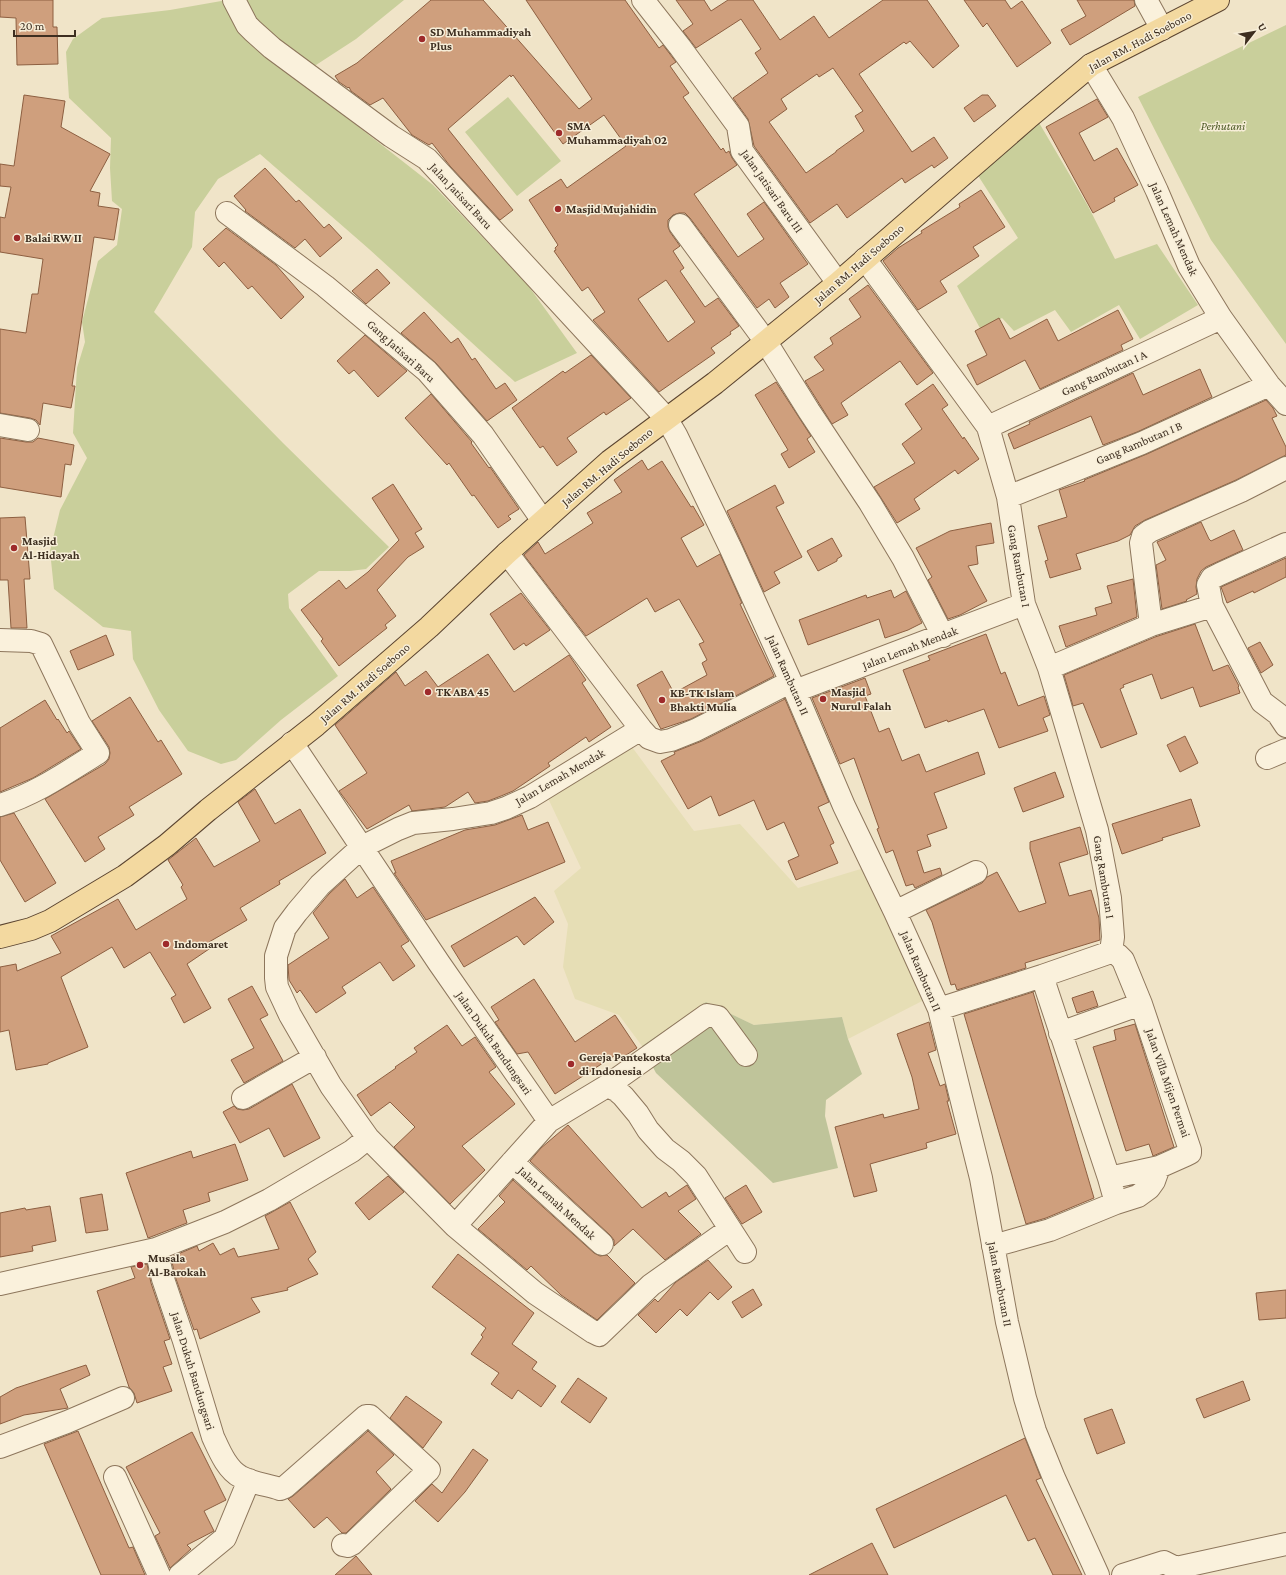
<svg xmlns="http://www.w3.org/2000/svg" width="1286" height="1575" font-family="'Crimson Pro',serif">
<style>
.farmland{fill:#e6deb5}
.green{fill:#c9cf9b}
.cemetery{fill:#bfc49a}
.building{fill:#cf9f7d;stroke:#8d5f41;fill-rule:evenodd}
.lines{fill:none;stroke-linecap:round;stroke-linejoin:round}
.minor-casing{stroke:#8d765c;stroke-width:24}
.major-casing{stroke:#5b4430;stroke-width:24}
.minor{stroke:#faf1dc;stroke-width:22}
.major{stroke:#f3d9a0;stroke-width:22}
.poi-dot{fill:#9e2a2b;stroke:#f7eed8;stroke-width:1.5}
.labels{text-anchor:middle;stroke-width:3;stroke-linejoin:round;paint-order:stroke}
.poi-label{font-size:12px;font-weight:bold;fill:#3d2e20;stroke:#f7eed8;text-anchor:start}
.street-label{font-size:12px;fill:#3d2e20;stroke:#f7eed8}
.park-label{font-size:12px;font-style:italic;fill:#4d5a26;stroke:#f7eed8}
</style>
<rect width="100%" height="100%" fill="#f0e4c8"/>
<path class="farmland" d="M632,747L694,831L740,824L798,888L864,868L926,999L848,1039L842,1017L754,1025L706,1002L642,1046L619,1015L575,999L563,967L568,924L554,891L581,868L546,794Z"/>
<path class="green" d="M227,0H404L356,39L296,78L433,185L527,284L577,353L515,382L369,249L260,154L218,179L195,212L192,247L154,312L283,443L389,547L366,569L350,571H319L288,594L289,608L338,676L281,720L236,760L221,764L188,751L159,710L133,659L131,631L103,627L54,589L50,551L60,510L87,458L73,433L77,368L85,342L82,322L98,261L117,245L122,209L112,201L110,168L111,138L69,98L66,52L73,39L102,18L170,10Z
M1286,25V344L1211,240L1138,97Z
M508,97L561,161L517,196L465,132Z
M1038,121L1088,206L1115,259L1157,244L1198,305L1140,339L1119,305L1071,332L1055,310L1014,331L1002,318L981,330L957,286L1018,238L977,174Z"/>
<path class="cemetery" d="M706,1002L754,1025L842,1017L848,1039L862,1074L826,1100L825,1116L838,1168L773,1183L656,1073L642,1046Z"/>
<path class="building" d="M0,0H53V27H57L58,64L17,65L16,18L0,17Z
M431,0H483L579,109L592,99L526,0H625L659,48L663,45L676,62L670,66L689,93L683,97L721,150L723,148L726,153L729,151L732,158L737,165L694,194L738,257L764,239L747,214L764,202L808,264L780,283L789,297L775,308L769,299L757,308L690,218L685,213H679L673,215L668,220V227L670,232L680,246L673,251L684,268L680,271L705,307L718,298L739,326L730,332L731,334L711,348L715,353L659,392L593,320L605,312L588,287L582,291L554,251L556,250L555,248L558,245L529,200L561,179L567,188L626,146L604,115L563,144L513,75L511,77L510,75L448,129L513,210L500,220L450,166L432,143L429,145L412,135L383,98L370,105L351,91L349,87L348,88L339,82L335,76L357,63L388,37ZM666,280L695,322L668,342L638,299Z
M676,0H704L711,11L728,0H753L780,40L814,16L829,38L883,0H927L959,46L933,68L910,41L906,44L904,42L859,74L912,152L934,137L948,158L934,168L932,165L905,183L902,178L847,218L837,204L810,223L754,146L748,119L733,98L768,73L755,53L761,49L741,19L696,48L683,31L693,24ZM833,68L863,111L855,116L864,131L836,151V152L806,173L769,122L787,109L781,99L817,74L819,77Z
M964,0H1005L1011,9L1022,1L1051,43L1017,67L987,23L983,27Z
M1077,0H1134L1135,6L1070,45L1061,30L1086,16Z
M24,95L65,101L61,127L110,154L90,191L100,193L98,206L119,209L114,240L94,237L72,386H75L71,408L43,403L40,425L36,420L30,418L0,413V329L26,333L32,294H38L43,259L0,252V217L5,218L11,187L0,186V164L14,166Z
M982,95H988L996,106L974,122L964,108Z
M1097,99L1108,117L1079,133L1094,161L1117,148L1138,185L1114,198L1115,201L1093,213L1046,127Z
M265,168L296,202L299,200L324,228L329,224L342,238L320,257L305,239L295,248L245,211L246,210L234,196Z
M981,190L1005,227L973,247L979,256L940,281L947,292L918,310L883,261L898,248L922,233L921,231L960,207L959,204Z
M226,228L276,265L304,297L281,319L252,286L248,289L224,262L219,267L203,249Z
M377,269L390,283L366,304L352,291Z
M868,285L933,373L917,385L900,361L841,403L848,415L832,424L805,381L824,370L814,357L833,344L830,338L861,317L849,299Z
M1118,310L1133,339L1121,345L1123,350L1040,389L1025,360L977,385L967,365L987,355L975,331L999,318L1010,339L1047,319L1058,341Z
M424,312L451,343L458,338L472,360L475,358L496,389L505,383L517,400L487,421L436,363L401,333Z
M365,335L407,371L378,397L354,370L349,374L337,361Z
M591,355L631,398L606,415L604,412L567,438L577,452L557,466L543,446L540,448L512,408L563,371L565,373Z
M1200,369L1212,397L1137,432L1103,445L1091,416L1014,449L1008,434L1030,424L1029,422L1133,373L1143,395Z
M776,382L811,436L807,439L815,452L789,468L781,454L788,450L755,395Z
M933,384L948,405L942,409L963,439L964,437L979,459L958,474L955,470L914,499L920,509L897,523L874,487L915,463L902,444L922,429L905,404Z
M431,394L472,442L471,443L489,468L490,467L519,509L508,516L511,519L498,528L474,495L472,496L449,463L447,465L405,418Z
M1266,400L1273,408L1277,416L1272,418L1286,447V455L1236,480L1145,520L1135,526L1130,535L1118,541L1076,554L1081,569L1050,578L1045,561L1048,560L1038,526L1067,517L1059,490L1085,481L1084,480L1147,454Z
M0,438L26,442H33L38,438L74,445L71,465L65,464L61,497L0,487Z
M642,460L648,470L662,461L691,507L693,506L704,525L681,538L697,567L720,554L742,603L740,604L774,676L691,719L661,729L637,685L662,671L674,693L707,675L702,663L707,660L699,644L704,642L679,599L655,612L647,598L586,636L524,555L538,542L545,554L593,523L587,513L622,492L614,480Z
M393,484L422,529L415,533L424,547L408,557L377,590L396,616L385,625L387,628L339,666L321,641L323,639L301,610L339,580L346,589L368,572L399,540L372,498Z
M775,485L784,503L776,507L802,557L774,572L780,583L764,592L727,511Z
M25,517L30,579H24L27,628H11L8,580H0V518Z
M1201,522L1209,539L1211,541L1234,530L1243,550L1206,567L1201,571L1197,579L1196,587L1197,594L1186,600L1187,601L1162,609L1156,565L1166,560L1157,542Z
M991,523L994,543L976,546L978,564L968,566L987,601L960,615L948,619L928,580L932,577L916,548L950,531Z
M832,538L842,556L837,559V561L818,571L807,551Z
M1286,558V577L1254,593L1253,591L1227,603L1221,587Z
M1133,579L1137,617L1066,647L1059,626L1097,615L1095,608L1112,603L1107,586Z
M891,590L894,598L906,591L922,623L908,630L885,638L879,619L808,645L799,620L866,595L867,598Z
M521,593L550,630L526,646L524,643L514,650L490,614Z
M1195,624L1213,671L1228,665L1239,686L1238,687L1240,693L1200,707L1193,687L1161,699L1152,674L1123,685L1124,687L1120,689L1137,734L1101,748L1083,703L1073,706L1064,675L1155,637Z
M986,634L1001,674L1005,672L1018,706L1044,696L1050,715L1043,718L1048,731L999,748L984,709L948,722L947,720L925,728L903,670L930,660L928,656Z
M106,635L114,655L78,670L70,651Z
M1260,642L1273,665L1261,673L1248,648Z
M488,654L514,692L569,655L586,680L582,683L611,727L589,742L586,737L548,763L550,766L513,791L501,796L488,801L475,803L468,792L445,807L412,811L409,805L367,829L339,791L367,773L335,725L396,672L405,686L426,671L438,687Z
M865,678L871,694L865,696L879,732L889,728L902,761L919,754L926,772L978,752L985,774L934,793L947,828L927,835L931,846L917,851L924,873L940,868L942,875L915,888L913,884L906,886L893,850L886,853L877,829L879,828L854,758L840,764L812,698Z
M130,697L158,742L161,740L182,774L129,807L134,815L98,837L105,849L85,862L45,799L105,764L109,759L110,753L109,747L92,721Z
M785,699L829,802L818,807L834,843L830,845L838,863L796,880L788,861L799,856L784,822L767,830L754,800L719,816L711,796L688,809L661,761L675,754L674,752L702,741Z
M45,700L57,720L58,719L67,733L69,731L81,749L33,778L0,792V728Z
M1185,736L1198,763L1180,772L1167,745Z
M1055,772L1064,797L1023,812L1014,788Z
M255,789L275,824L300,809L326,853L279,881L280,884L240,908L247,920L209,942L212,947L187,964L211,1008L184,1023L171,998L176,995L150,952L124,968L112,947L61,977L88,1047L48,1063V1064L16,1070L9,1030L0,1032V967L16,964L17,971L61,953L51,936L118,899L136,930L187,899L181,887L183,885L168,860L196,838L214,867L260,841L238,802Z
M1191,799L1200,826L1162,838L1163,840L1122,854L1112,824Z
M14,813L56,883L25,902L0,860V817Z
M522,815L528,830L548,822L565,862L426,920L394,873H396L391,861L465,830L495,825Z
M1080,827L1088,854L1059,863L1069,896L1091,890L1099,918L1100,940L1025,963L1026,968L957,990L955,984L951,985L932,922L926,910L982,883L987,877L997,872L1019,912L1046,903L1030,849V842Z
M345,879L357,898L373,887L409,941L401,946L415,966L393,981L380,962L342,987L346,993L316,1013L300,990L297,993L289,980L288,965L329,938L313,913L329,894Z
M535,897L554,922L524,945L517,936L464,967L451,946Z
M534,979L575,1042L615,1015L637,1048L620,1059L617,1054L555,1094L528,1052L517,1054L495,1022L499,1020L491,1007Z
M252,986L268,1015L260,1019L283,1061L244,1083L231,1060L254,1048L228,999Z
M1093,991L1098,1006L1077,1013L1072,998Z
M1033,992L1094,1198L1046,1218L1026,1224L964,1014Z
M929,1022L936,1050L928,1053L940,1086L945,1084L949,1101H947L956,1134L926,1143L927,1148L870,1164L877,1191L854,1197L835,1127L883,1114L884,1118L919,1109L912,1077L897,1034Z
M1135,1024L1174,1147L1153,1156L1149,1144L1126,1151L1093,1047L1116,1040L1114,1030Z
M447,1025L462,1046L475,1037L496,1067L489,1072L515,1104L462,1146L485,1170L450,1204L394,1147L415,1127L390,1102L371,1116L357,1095L396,1068L395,1067L417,1052L414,1048Z
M292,1084L320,1138L284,1157L269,1128L240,1143L223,1112L234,1106L237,1109L243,1110L249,1109Z
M568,1125L642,1208L666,1192L669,1197L687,1185L696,1199L678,1211L701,1234L665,1260L633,1229L614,1246V1240L610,1235L530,1161L541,1148Z
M235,1144L248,1180L208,1193L210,1201L183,1210L187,1223L148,1238L126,1173L191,1151L193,1158Z
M388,1176L404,1192L369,1220L355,1203Z
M513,1180L594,1253L600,1256L607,1255L635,1283L597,1320L561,1295L531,1266L527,1270L478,1229L505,1202L499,1196Z
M746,1185L762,1212L742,1224L725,1198Z
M102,1194L108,1230L86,1233L80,1198Z
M290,1202L316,1252L308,1259L318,1274L287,1288L288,1290L251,1298L260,1312L200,1339L197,1329L194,1330L175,1276L171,1257L197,1246L199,1251L213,1243L220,1255L234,1248L238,1257L279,1249L265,1216Z
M50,1206L56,1241L32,1246L33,1251L0,1257V1213L25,1208L26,1210Z
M458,1254L534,1313L512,1344L537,1362L532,1369L556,1386L541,1407L518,1390L512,1399L491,1384L499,1373L471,1354L483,1337L481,1335L486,1328L432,1287Z
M708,1260L732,1287L718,1300L710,1292L687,1316L680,1309L656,1333L638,1315L655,1299L658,1302L676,1282Z
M147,1264L151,1283L170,1339L164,1341L172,1364L163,1367L172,1391L137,1403L134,1393L129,1387L97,1291L135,1278L131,1267Z
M753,1289L762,1305L742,1318L732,1302Z
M1286,1290V1318L1259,1320L1256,1293Z
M86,1365L90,1375L60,1389L68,1408L24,1415L0,1424V1397L16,1388Z
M578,1378L607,1398L590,1423L561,1402Z
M1243,1381L1250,1400L1204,1418L1196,1399Z
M406,1396L442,1422L423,1448L390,1418Z
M1112,1409L1125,1443L1097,1454L1084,1419Z
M78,1431L129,1548L133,1547L145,1575H101L44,1444Z
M368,1431L394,1455L376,1472L391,1489L346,1533H342L327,1517L314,1528L288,1499L293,1496Z
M192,1432L226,1500L204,1511L214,1531L187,1545L191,1549L170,1568L155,1536L160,1533L126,1467Z
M1025,1438L1041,1478L1036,1480L1082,1575H1053L1035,1538L1028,1541L1006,1495L894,1548L876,1509Z
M473,1449L488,1460L465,1492L438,1522L415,1501L432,1484L442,1493Z
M872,1543L888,1575H809Z
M356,1556L372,1575H335Z"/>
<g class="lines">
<g class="minor-casing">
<path id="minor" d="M234,0L247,25L253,31L272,48L391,136L427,159L666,418L676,435L731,549L795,691L844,806L895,912L939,1009L981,1178L1007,1322L1025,1398L1035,1431L1054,1478L1098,1575
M643,0L680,47L738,126L742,151L838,283
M1146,0L1162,29
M1091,65L1123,118L1157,191L1189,266L1221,318L1269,385L1286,404
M227,213L325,286L427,371L483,435L543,521
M680,225L766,342L809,411L870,503L903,558L943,636
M865,259L988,427L1008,497L1024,604L1049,668L1097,830L1110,898L1113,937L1111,952
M0,425L28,430
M988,427L1221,318
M1008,497L1142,443L1269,385
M1286,544L1220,574L1212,578L1208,585L1212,606L1262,702L1278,714L1286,726
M507,553L641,729
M1151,625L1212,606
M0,640L31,641L41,644L79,723L98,753C67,772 36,794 0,805
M1049,668L1151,625L1141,543L1143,536L1150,531L1241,491L1286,468
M795,691L1024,604
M292,743L439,963L549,1121L455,1226
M1267,758L1286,750
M895,912L976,872
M1042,976L1109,1178L1116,1203
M939,1009L1042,976L1111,952L1118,955L1123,960L1141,1004L1190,1150V1153L1186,1155L1159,1167L1109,1178
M1060,1033L1141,1004
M607,1086L707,1015L718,1017L746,1055
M243,1098L315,1057
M549,1121L607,1086L616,1090L623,1096L638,1114L648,1130L665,1149L681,1161L696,1176L745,1252
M512,1162L602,1244
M730,1229L651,1285L599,1335L593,1332L535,1293L455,1226L368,1138L331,1086L290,1015L277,987L276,978V956L285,928L297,912L320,885L362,847L398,829L413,823L453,819L491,813L506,808L530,797L641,729L649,738L660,742L671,740L696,730L790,682
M993,1246L1050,1230L1116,1203L1138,1196L1149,1188L1154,1181L1159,1167
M156,1249L163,1279L184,1341L213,1437C219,1450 227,1470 241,1477C252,1483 268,1485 280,1489L285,1487L366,1416H370L429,1470L352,1544L348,1546L343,1545
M0,1284L156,1249L225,1222L269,1200L352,1151L368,1138
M0,1447L67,1422L123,1398
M115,1477L159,1575
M1176,1568L1286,1544
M180,1575L225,1538L249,1480
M1123,1575L1164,1562L1176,1568"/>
</g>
<g class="major-casing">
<path id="major" d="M0,937L31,929L50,921L125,876L167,845L208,810L316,725L429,627L507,553L610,461L715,383L838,283L1029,117L1091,65L1218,0"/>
</g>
<use href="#minor" class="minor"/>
<use href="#major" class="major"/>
</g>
<g class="poi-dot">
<circle cx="422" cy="39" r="4"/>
<circle cx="559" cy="133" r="4"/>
<circle cx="558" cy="209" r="4"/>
<circle cx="17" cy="238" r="4"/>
<circle cx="14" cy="548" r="4"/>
<circle cx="428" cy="692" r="4"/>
<circle cx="823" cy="699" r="4"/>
<circle cx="662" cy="700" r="4"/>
<circle cx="166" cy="944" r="4"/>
<circle cx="571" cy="1064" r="4"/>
<circle cx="140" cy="1265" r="4"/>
</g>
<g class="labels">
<g class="poi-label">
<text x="430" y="36">SD Muhammadiyah<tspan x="430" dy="14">Plus</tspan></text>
<text x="567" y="130">SMA<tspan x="567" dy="14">Muhammadiyah 02</tspan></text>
<text x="566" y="213">Masjid Mujahidin</text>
<text x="25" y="242">Balai RW II</text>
<text x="22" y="545">Masjid<tspan x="22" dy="14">Al-Hidayah</tspan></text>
<text x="436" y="696">TK ABA 45</text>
<text x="831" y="696">Masjid<tspan x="831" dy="14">Nurul Falah</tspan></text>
<text x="670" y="697">KB-TK Islam<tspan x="670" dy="14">Bhakti Mulia</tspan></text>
<text x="174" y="948">Indomaret</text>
<text x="579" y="1061">Gereja Pantekosta<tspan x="579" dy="14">di Indonesia</tspan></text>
<text x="148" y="1262">Musala<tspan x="148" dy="14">Al-Barokah</tspan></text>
</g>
<g class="street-label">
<text transform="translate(1140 41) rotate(-28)" y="4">Jalan RM. Hadi Soebono</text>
<text transform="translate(772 191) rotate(55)" y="4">Jalan Jatisari Baru III</text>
<text transform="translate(461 196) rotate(47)" y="4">Jalan Jatisari Baru</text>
<text transform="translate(1174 229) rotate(66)" y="4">Jalan Lemah Mendak</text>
<text transform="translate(859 264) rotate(-41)" y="4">Jalan RM. Hadi Soebono</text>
<text transform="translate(401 351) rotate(42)" y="4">Gang Jatisari Baru</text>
<text transform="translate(1104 373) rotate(-25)" y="4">Gang Rambutan I A</text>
<text transform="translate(1139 443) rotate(-23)" y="4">Gang Rambutan I B</text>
<text transform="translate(607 467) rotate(-40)" y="4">Jalan RM. Hadi Soebono</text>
<text transform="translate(1019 566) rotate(80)" y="4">Gang Rambutan I</text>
<text transform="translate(910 648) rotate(-21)" y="4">Jalan Lemah Mendak</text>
<text transform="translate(788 675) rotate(66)" y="4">Jalan Rambutan II</text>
<text transform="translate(365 683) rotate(-41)" y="4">Jalan RM. Hadi Soebono</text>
<text transform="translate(560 777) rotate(-30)" y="4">Jalan Lemah Mendak</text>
<text transform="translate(1104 877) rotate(81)" y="4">Gang Rambutan I</text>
<text transform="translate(921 971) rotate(67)" y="4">Jalan Rambutan II</text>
<text transform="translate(494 1043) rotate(55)" y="4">Jalan Dukuh Bandungsari</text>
<text transform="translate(1168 1083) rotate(71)" y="4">Jalan Villa Mijen Permai</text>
<text transform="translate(557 1203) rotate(43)" y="4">Jalan Lemah Mendak</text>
<text transform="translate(1000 1284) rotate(79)" y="4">Jalan Rambutan II</text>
<text transform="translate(193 1371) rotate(73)" y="4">Jalan Dukuh Bandungsari</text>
</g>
<g class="park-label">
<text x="1223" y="130">Perhutani</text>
</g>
</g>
<g transform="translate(1254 32) rotate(59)" stroke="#f7eed8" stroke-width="3" paint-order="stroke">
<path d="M0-3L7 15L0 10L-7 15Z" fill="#3d2e20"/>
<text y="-6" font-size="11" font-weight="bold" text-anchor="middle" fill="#3d2e20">U</text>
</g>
<path d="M14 30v6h61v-6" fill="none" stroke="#3d2e20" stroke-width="2"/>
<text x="20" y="30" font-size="12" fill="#3d2e20" stroke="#f7eed8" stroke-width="3" paint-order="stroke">20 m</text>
</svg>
